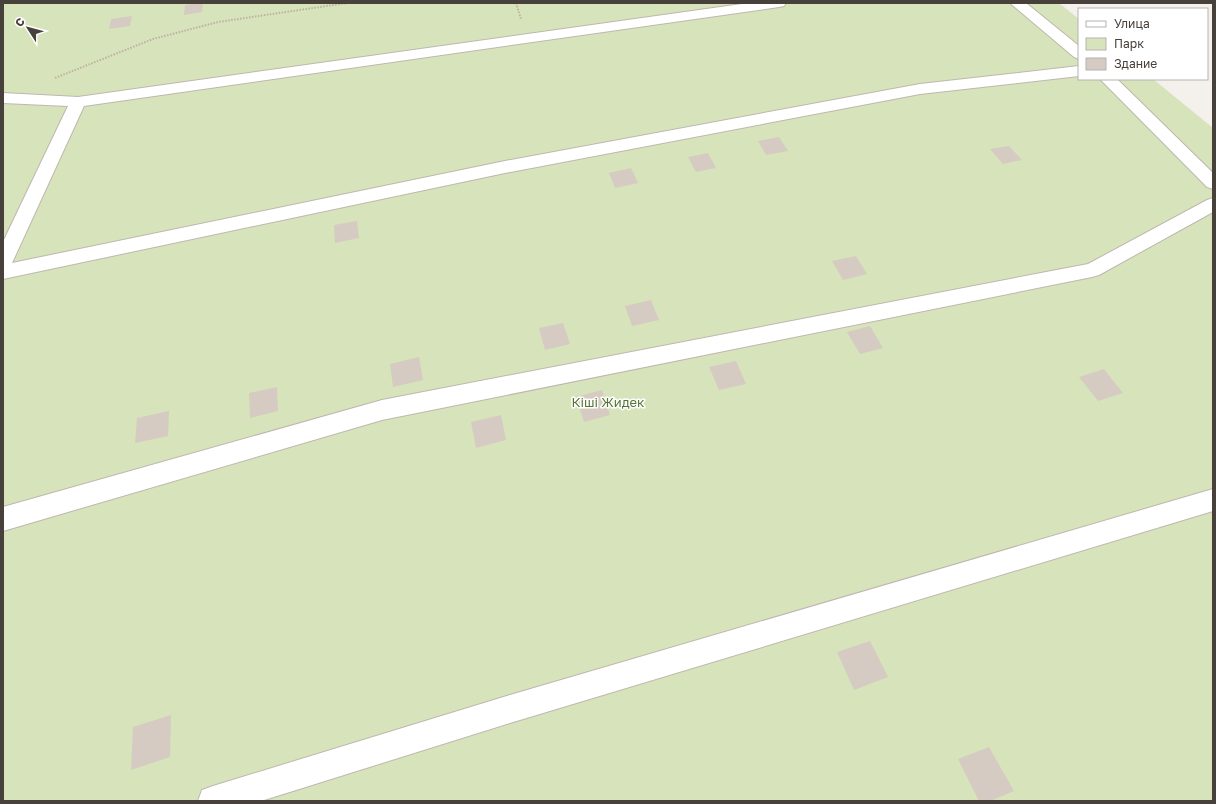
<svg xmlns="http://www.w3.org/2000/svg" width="1216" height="804" font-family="'Golos Text',sans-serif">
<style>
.green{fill:#d7e3ba}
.building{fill:#d5cbc2}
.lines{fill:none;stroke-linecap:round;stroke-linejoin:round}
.minor-casing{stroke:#bfb7af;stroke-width:2}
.path{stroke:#bfb0a2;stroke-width:2;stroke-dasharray:1.5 1.5;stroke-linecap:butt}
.minor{fill:#fff;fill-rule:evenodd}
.labels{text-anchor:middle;stroke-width:3;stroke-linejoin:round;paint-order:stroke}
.park-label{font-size:13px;fill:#567433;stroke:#fff}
</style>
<rect width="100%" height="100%" fill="#f4f0ec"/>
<path class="green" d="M3,3H1059L1079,19V79H1153L1213,128V801H3Z"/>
<path class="building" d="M198,3H203L202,12L184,15L185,5Z
M132,16L130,26L109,29L111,19Z
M779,137L788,151L766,155L758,141Z
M1009,146L1022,160L1003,164L990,149Z
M708,153L716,168L696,172L688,157Z
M631,168L638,183L615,188L609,173Z
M357,221L359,238L335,243L334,225Z
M856,256L867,274L843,280L832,261Z
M651,300L659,320L632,326L625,306Z
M563,323L570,344L545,350L539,328Z
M870,326L883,348L860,354L847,332Z
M419,357L423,380L393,387L390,364Z
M736,361L746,384L719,390L709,367Z
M1104,369L1123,393L1098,401L1079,377Z
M277,387L278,411L250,418L249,393Z
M602,390L610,415L584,422L576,397Z
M169,411L168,436L135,443L137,418Z
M501,415L506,440L476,448L471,422Z
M870,641L888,677L854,690L837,652Z
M171,715L170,757L131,770L133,727Z
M989,747L1014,791L990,801H979L958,759Z"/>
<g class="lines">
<g class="minor-casing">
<path id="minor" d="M749,3H786L784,6L779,7L84,106L12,263L505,161L920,84L1079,66V76L920,94L505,173L3,279V242L68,106L3,103V93L78,97Z
M1010,3H1026L1079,46V59L1074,57Z
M1100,79H1117L1213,173V189L1207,187Z
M1213,198V212L1099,275L1092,277L382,420L3,531V507L382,400L1088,264L1207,200Z
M1213,489V511L510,723L261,801H198L202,790L213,786L510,695Z"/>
</g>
<path class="path" d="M516,3L521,19
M55,78L153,39L218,22L347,3"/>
<use href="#minor" class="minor"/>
</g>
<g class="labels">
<g class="park-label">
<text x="608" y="407">Кіші Жидек</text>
</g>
</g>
<rect width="1216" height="804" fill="none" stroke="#48403a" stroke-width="8"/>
<rect x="1078" y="8" width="130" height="72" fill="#ffffff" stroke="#b6b3b0"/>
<rect x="1086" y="21" width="20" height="6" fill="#ffffff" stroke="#b6b3b0"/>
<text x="1114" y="28" font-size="12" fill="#48403a">Улица</text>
<rect x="1086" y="38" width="20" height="12" fill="#d7e3ba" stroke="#b6b3b0"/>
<text x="1114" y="48" font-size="12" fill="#48403a">Парк</text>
<rect x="1086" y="58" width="20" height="12" fill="#d5cbc2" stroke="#b6b3b0"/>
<text x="1114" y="68" font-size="12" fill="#48403a">Здание</text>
<g transform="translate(28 28) rotate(306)" stroke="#ffffff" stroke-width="3" paint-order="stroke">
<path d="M0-3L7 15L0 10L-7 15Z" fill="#48403a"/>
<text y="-6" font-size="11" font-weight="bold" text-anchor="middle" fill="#48403a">С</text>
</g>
</svg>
